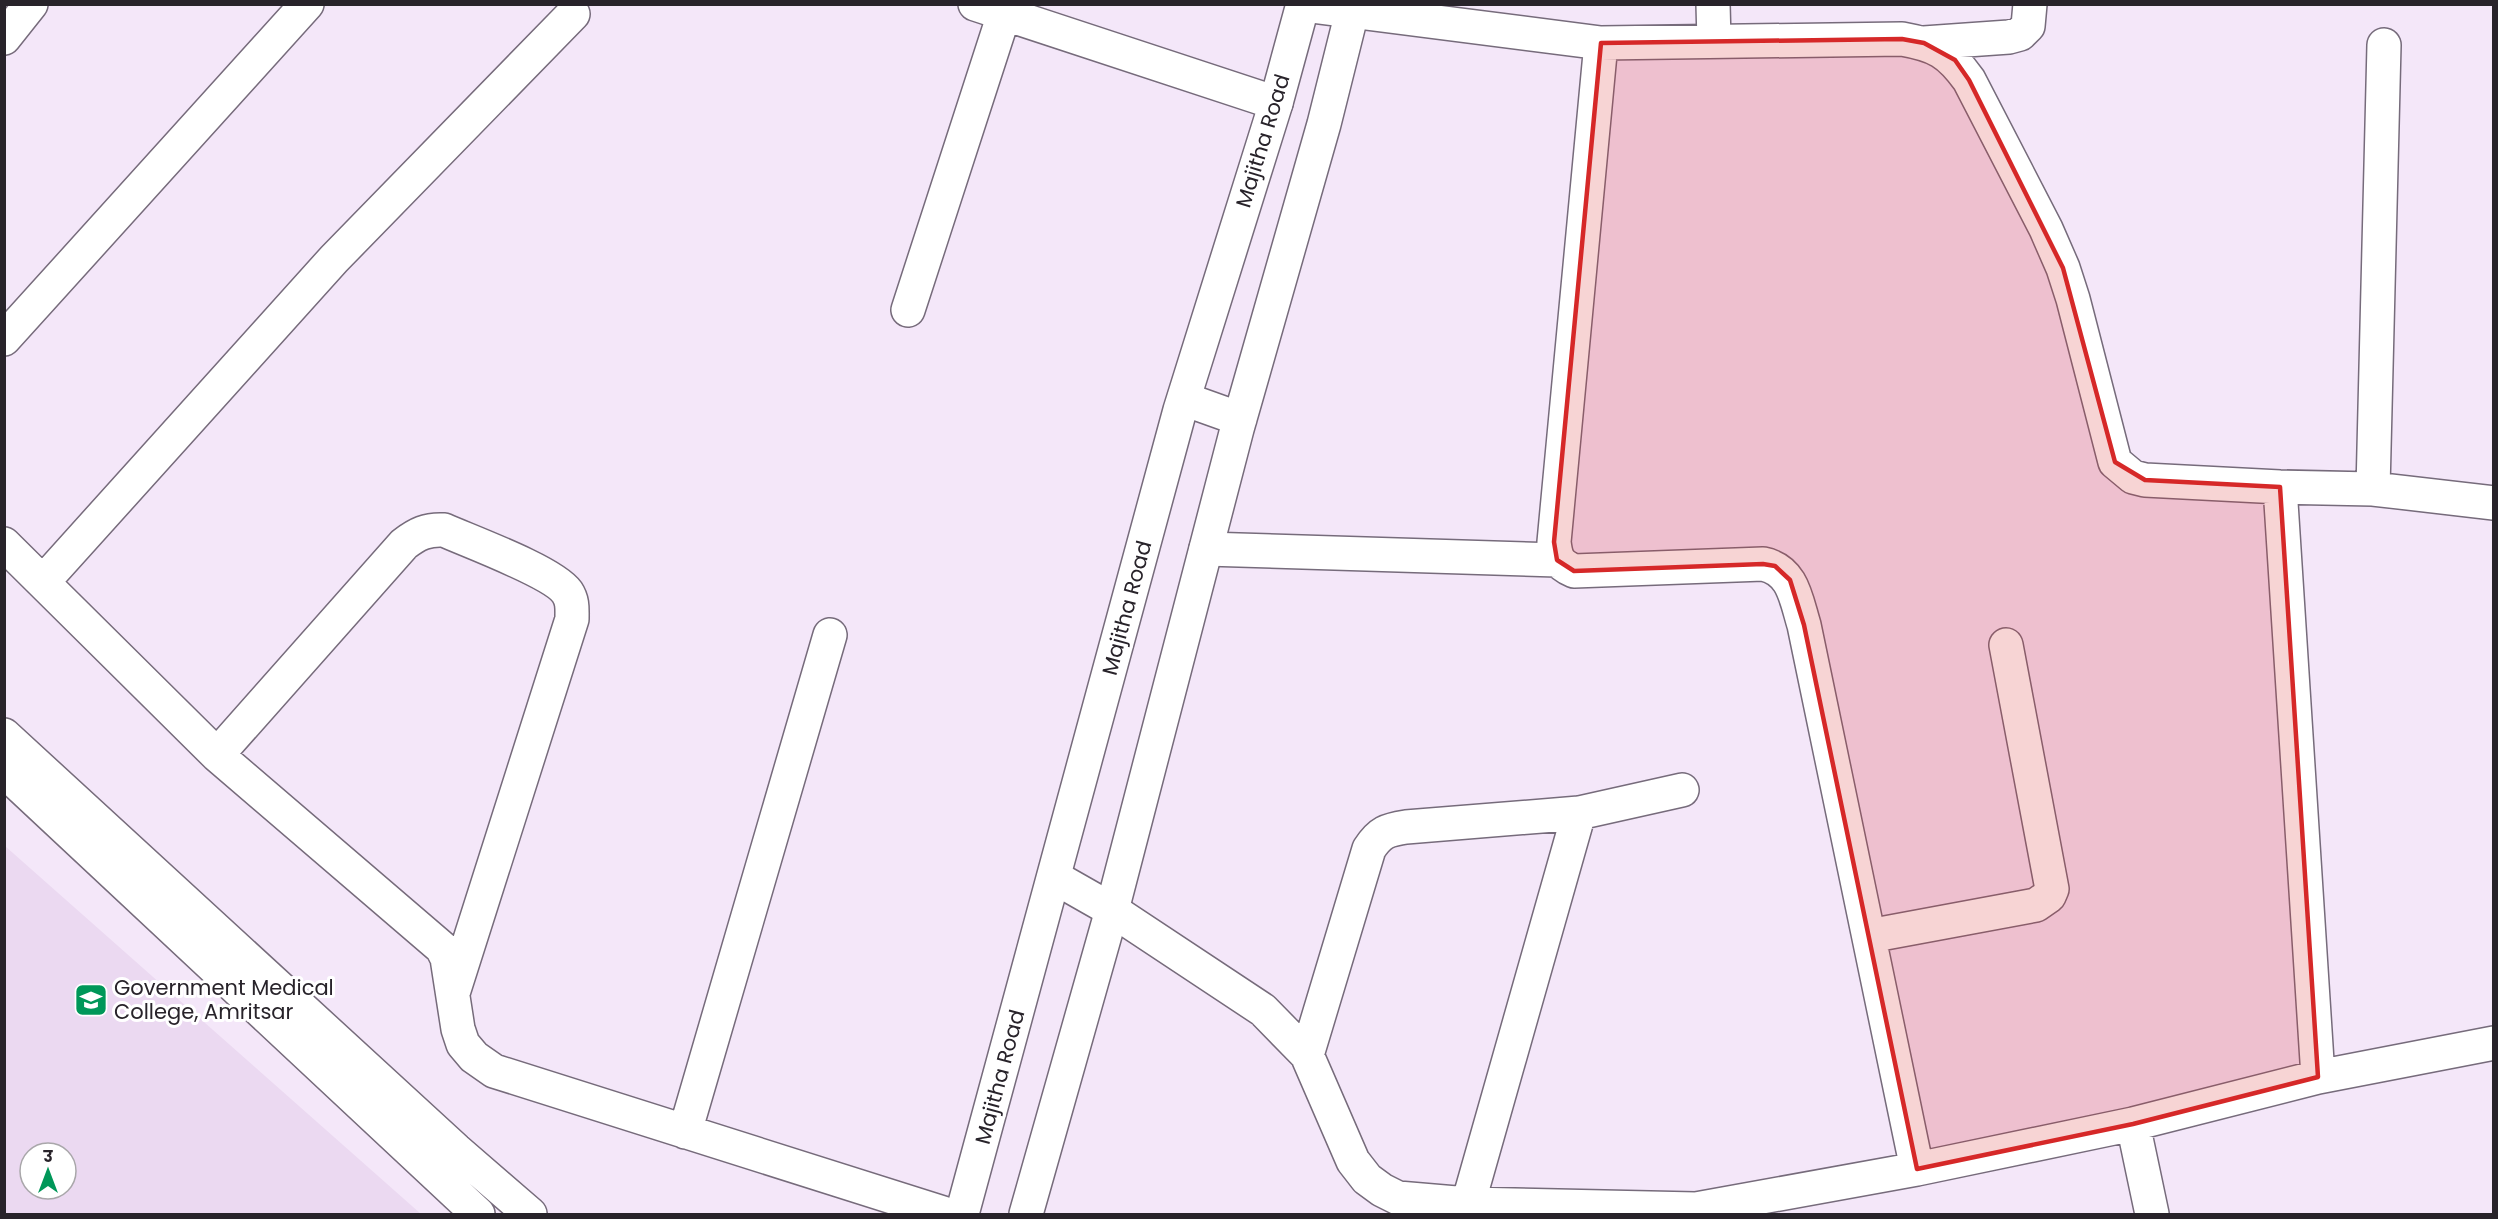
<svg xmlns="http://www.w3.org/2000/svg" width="2498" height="1219" font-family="Poppins,'Noto Sans Devanagari',sans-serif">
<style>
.built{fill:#ebd9f1;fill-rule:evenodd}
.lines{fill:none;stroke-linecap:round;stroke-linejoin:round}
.minor-casing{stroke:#766b7b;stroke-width:36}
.tertiary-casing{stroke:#766b7b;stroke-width:36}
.secondary-casing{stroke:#766b7b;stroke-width:36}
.minor{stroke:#fff;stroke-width:33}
.tertiary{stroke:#fff;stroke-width:33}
.secondary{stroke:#fff;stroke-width:33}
.marked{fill:#d62828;fill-opacity:0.2;stroke:#d62828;stroke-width:4.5;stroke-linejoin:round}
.labels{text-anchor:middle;stroke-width:6;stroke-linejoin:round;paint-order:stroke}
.street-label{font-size:21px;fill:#28232a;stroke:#fff}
.poi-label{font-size:21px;fill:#28232a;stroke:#fff;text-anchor:start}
</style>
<rect width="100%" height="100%" fill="#f4e7f9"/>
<path class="built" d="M5,846L421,1214H5ZM30,1153H66V1189H30Z"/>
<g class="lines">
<g class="minor-casing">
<path id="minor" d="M975,4L1276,103
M1713,4L1714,41
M1303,5L1601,43L1902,39C1936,45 1949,52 1969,80L2046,229L2063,268L2073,299L2115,462L2133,477L2145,480L2280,487L2373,489L2494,503
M4,38L31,4
M1601,43L1554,542C1556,558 1558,564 1574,571L1763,564C1793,570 1796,599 1804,625L1917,1169
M1924,43L2009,37L2020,34L2028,26L2030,4
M908,310L1004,14
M4,339L307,4
M2280,487L2318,1077
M2373,489L2384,45
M4,544L217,755L442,948L447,958L458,1029L463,1044L474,1057L494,1071L946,1214
M1206,549L1557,560
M43,582L334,259L573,14
M217,755L404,544C417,534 427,529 444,530C471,542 553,572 567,592C573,601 572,609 572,619L454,990
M1054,877L1112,910L1263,1010L1307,1055L1353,1161L1367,1179L1382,1190L1398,1198L1468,1204L1696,1209L1917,1169L2133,1124L2318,1077L2494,1043
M1869,936L2036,905L2049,896L2052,889L2006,645
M1307,1055L1369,849C1380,832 1387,830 1406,827L1579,813L1682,790
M2133,1124L2152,1214
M685,1132L830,635
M1468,1204L1579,813"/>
</g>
<g class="tertiary-casing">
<path id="tertiary" d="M4,735L456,1150L530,1214
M4,771L478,1214"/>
</g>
<g class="secondary-casing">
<path id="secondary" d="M1184,399L1240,419
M962,1214L1180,410L1276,103L1303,4
M1026,1214L1112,910L1237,429L1324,124L1354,4"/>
</g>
<use href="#minor" class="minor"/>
<use href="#tertiary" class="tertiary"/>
<use href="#secondary" class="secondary"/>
</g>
<path class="marked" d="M1902,39L1924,43L1955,60L1969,80L2063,268L2115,462L2145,480L2280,487L2318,1077L2133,1124L1917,1169L1804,625L1790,580L1775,566L1763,564L1574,571L1557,560L1554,542L1601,43Z"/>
<defs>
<g id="university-square" transform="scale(1.725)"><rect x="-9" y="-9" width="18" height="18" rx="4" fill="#009759" stroke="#fff"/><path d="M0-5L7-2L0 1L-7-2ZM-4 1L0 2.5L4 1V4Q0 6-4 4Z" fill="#fff"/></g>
</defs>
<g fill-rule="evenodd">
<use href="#university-square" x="91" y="1000"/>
</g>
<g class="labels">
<g class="street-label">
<text transform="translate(1263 141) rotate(-73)" y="7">Majitha Road</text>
<text transform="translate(1127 608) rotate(-75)" y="7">Majitha Road</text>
<text transform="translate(1000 1077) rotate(-75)" y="7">Majitha Road</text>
</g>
<g class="poi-label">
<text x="114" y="995">Government Medical<tspan x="114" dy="24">College, Amritsar</tspan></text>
</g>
</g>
<rect width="2498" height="1219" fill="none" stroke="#28232a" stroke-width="12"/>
<g transform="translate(48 1171)"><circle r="28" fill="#ffffff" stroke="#a9a7aa" stroke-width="1.5"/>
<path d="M0-4.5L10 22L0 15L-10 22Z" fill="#009759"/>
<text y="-9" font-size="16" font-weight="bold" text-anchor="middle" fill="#28232a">उ</text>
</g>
</svg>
